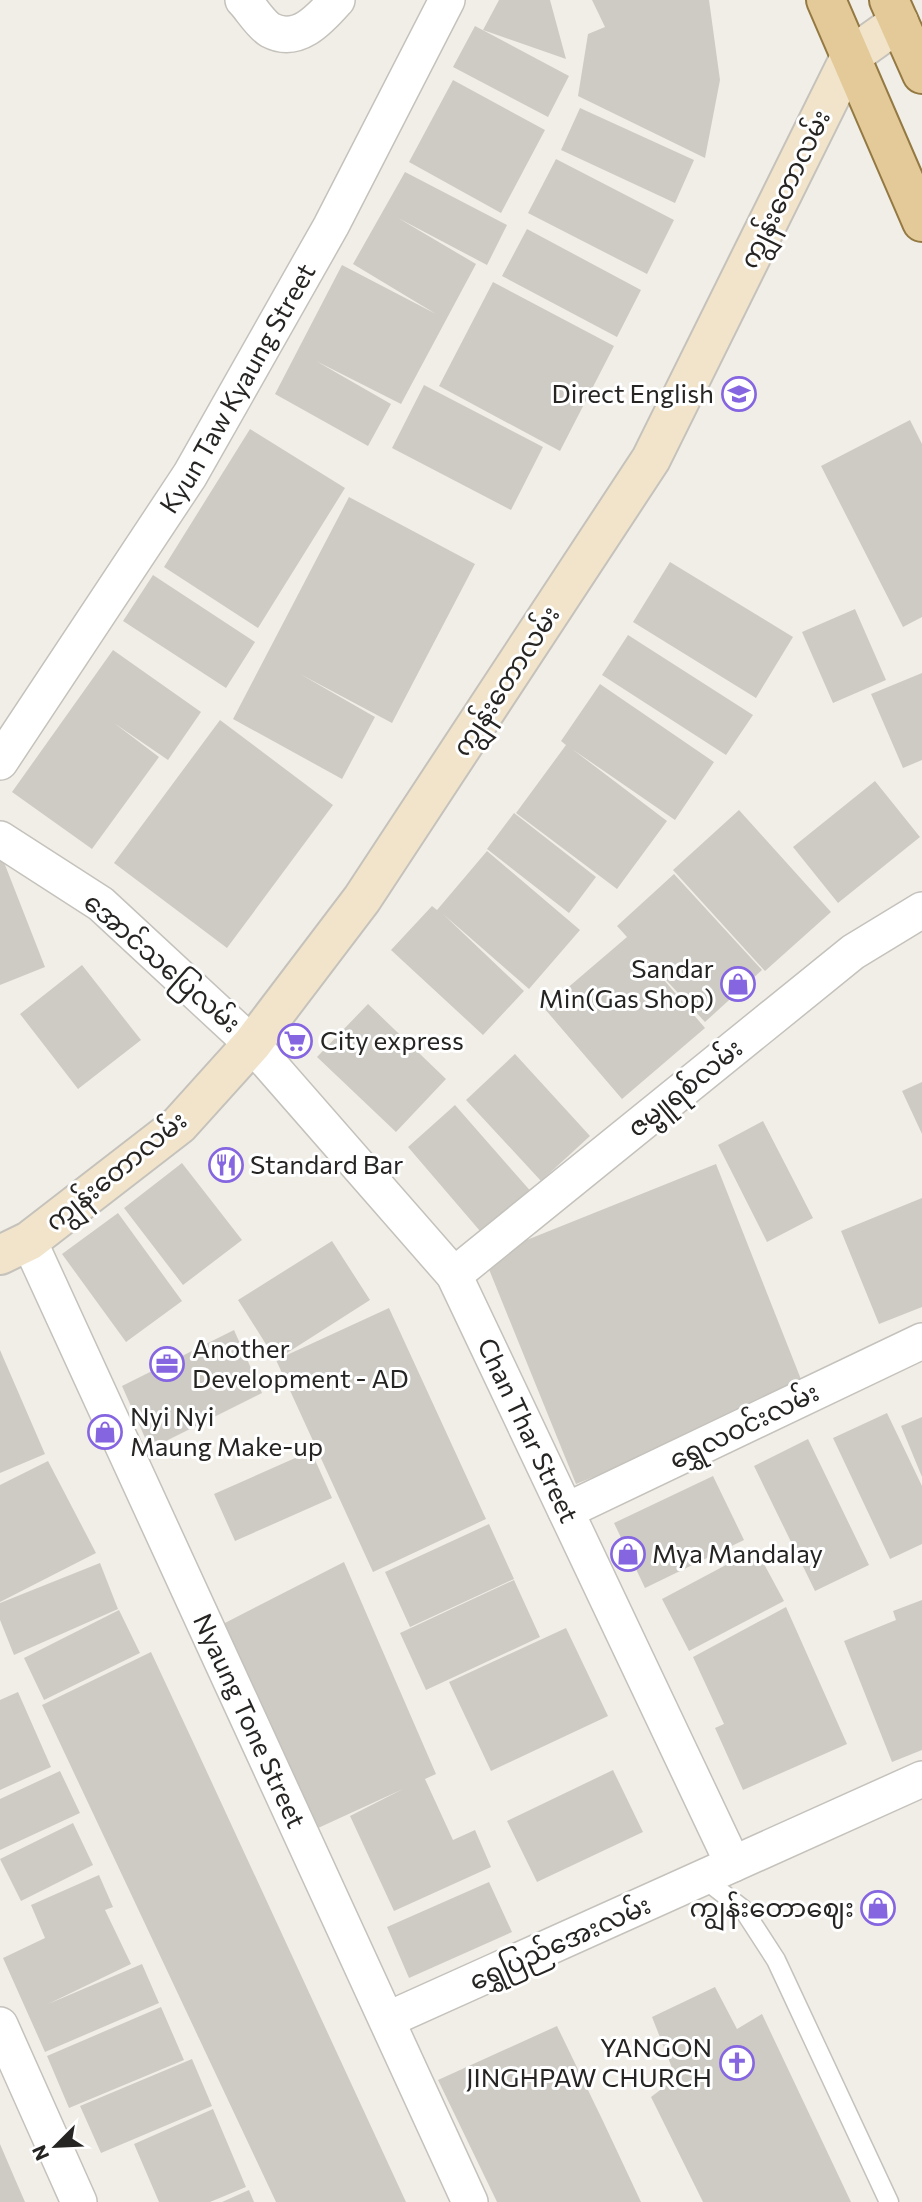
<svg xmlns="http://www.w3.org/2000/svg" width="922" height="2202" font-family="Commissioner,'Noto Sans Myanmar',sans-serif">
<style>
.building{fill:#cecbc5}
.lines{fill:none;stroke-linecap:round;stroke-linejoin:round}
.lane-casing{stroke:#c5c2bc;stroke-width:21}
.street-casing{stroke:#c5c2bc;stroke-width:38}
.secondary-casing{stroke:#c5c2bc;stroke-width:42}
.primary-casing{stroke:#947942;stroke-width:42}
.lane{stroke:#fff;stroke-width:18}
.street{stroke:#fff;stroke-width:35}
.secondary{stroke:#f1e4cb;stroke-width:38}
.primary{stroke:#e3ca98;stroke-width:38}
.labels{text-anchor:middle;stroke-width:6;stroke-linejoin:round;paint-order:stroke}
.street-label{font-size:26px;fill:#262523;stroke:#fff}
.poi-label{font-size:26px;fill:#262523;stroke:#fff;text-anchor:start}
</style>
<rect width="100%" height="100%" fill="#f1eee8"/>
<path class="building" d="M499,0H550L566,59L483,30Z
M592,0H709L720,80L705,158L578,96L588,34L605,27Z
M475,26L569,76L548,117L453,67Z
M453,80L545,130L501,213L409,162Z
M580,108L694,160L675,203L561,150Z
M556,159L674,220L647,274L528,213Z
M405,172L507,225L487,265L398,218L476,264L401,404L316,361L391,404L368,446L275,394L342,265L436,314L353,264Z
M527,229L641,290L617,337L502,276Z
M493,282L614,346L560,451L439,386Z
M424,385L543,447L511,510L392,448Z
M910,420L922,444V617L903,627L821,466Z
M250,429L345,488L258,628L164,567Z
M349,497L475,564L392,723L300,674L375,717L342,779L233,719Z
M670,562L793,637L756,698L633,622Z
M153,575L255,642L226,688L123,621Z
M855,609L886,680L833,703L802,632Z
M628,635L753,715L726,755L602,675Z
M113,650L201,712L168,760L114,723L159,757L92,849L12,792Z
M922,673V760L903,768L871,694Z
M600,684L714,762L675,820L572,749L667,821L617,889L516,813L566,745L561,741Z
M220,720L333,805L227,948L114,863Z
M875,781L920,837L838,903L793,847Z
M739,810L831,912L765,971L673,870Z
M514,813L596,877L569,913L487,849Z
M487,851L580,930L529,989L443,914L524,991L483,1035L391,950L432,906L437,910Z
M0,852L45,967L0,985Z
M674,874L762,970L705,1022L641,953L705,1028L622,1099L544,1008L627,937L617,926Z
M82,965L141,1040L78,1089L20,1014Z
M368,1004L446,1079L396,1132L317,1057Z
M515,1054L590,1136L541,1181L466,1100Z
M922,1082V1134L902,1091Z
M455,1105L534,1195L486,1238L408,1147Z
M763,1121L813,1218L767,1242L718,1145Z
M182,1163L242,1240L183,1285L124,1208Z
M716,1164L806,1392L576,1484L484,1257Z
M922,1198V1307L879,1324L841,1231Z
M118,1213L182,1301L126,1342L62,1254Z
M332,1241L370,1300L276,1360L389,1308L486,1519L373,1572L276,1360L238,1300Z
M234,1330L262,1393L150,1449L122,1386Z
M0,1350L45,1454L0,1473Z
M887,1413L922,1486V1544L890,1559L833,1438Z
M922,1417V1477L901,1426Z
M808,1439L869,1565L815,1591L754,1466Z
M311,1451L332,1498L235,1541L214,1494Z
M48,1461L96,1553L0,1602V1485Z
M713,1476L744,1540L645,1588L614,1523Z
M489,1524L514,1579L410,1627L385,1572Z
M756,1549L784,1601L689,1651L662,1599Z
M344,1562L436,1774L425,1779L453,1840L475,1830L491,1867L394,1911L350,1816L403,1789L316,1829L221,1625Z
M100,1563L118,1609L14,1655L0,1620V1603Z
M514,1580L540,1637L426,1690L400,1633Z
M922,1600V1750L892,1762L844,1641L896,1620L893,1611Z
M786,1607L847,1744L743,1790L715,1728L724,1724L693,1657Z
M119,1610L140,1653L44,1700L24,1658Z
M566,1628L608,1716L491,1771L449,1682Z
M151,1652L194,1744L406,2202H276L42,1705Z
M18,1692L51,1767L0,1790V1700Z
M613,1770L643,1832L537,1882L507,1821Z
M60,1771L80,1813L0,1850V1799Z
M73,1823L93,1865L21,1901L0,1859Z
M99,1875L113,1907L105,1910L131,1964L48,2004L142,1964L159,2003L45,2052L3,1958L45,1938L31,1905Z
M489,1882L512,1932L409,1978L387,1927Z
M715,1987L737,2029L762,2014L851,2202H703L651,2097L676,2078L652,2017Z
M161,2007L184,2060L69,2108L47,2056Z
M557,2026L602,2119L641,2202H497L438,2080Z
M192,2059L212,2106L101,2153L80,2106Z
M213,2109L246,2187L210,2202H159L134,2144Z
M0,2144L15,2179L25,2202H0Z
M249,2190L254,2202H222Z"/>
<g class="lines">
<g class="lane-casing">
<path id="lane" d="M703,1878L743,1909L776,1960L889,2202"/>
</g>
<g class="street-casing">
<g id="street">
<path d="M243,0C251,8 260,24 270,30C298,45 321,18 337,0"/>
<path id="s1" d="M0,762L190,475L331,226L447,0"/>
<path id="s2" d="M0,839L101,904L252,1044L454,1275L733,1864"/>
<path id="s3" d="M29,1241L470,2202"/>
<path d="M454,1275L853,952L922,910"/>
<path d="M566,1511L922,1341"/>
<path d="M389,2019L922,1779"/>
<path d="M0,2025L79,2202"/>
</g>
</g>
<g class="secondary-casing">
<path id="secondary" d="M0,1255L29,1241L179,1125L252,1044L362,899L651,459L850,57L899,22"/>
</g>
<g class="primary-casing">
<path id="primary" d="M826,0L922,222
M889,0L922,74"/>
</g>
<use href="#lane" class="lane"/>
<use href="#street" class="street"/>
<use href="#secondary" class="secondary"/>
<use href="#primary" class="primary"/>
</g>
<defs>
<g id="school-ring" transform="scale(1.75)"><circle r="9.5" fill="#fff" stroke="#8565e0" stroke-width="1.5"/><path d="M0-5L7-2L0 1L-7-2ZM-4 1L0 2.5L4 1V4Q0 6-4 4Z" fill="#8565e0"/></g>
<g id="shop-ring" transform="scale(1.75)"><circle r="9.5" fill="#fff" stroke="#8565e0" stroke-width="1.5"/><path d="M-5-2.5h2.3a2.7 3.5 0 0 1 5.4 0H5L5.5 6h-11ZM-1.5-2.5h3a1.5 2.3 0 0 0-3 0Z" fill="#8565e0"/></g>
<g id="supermarket-ring" transform="scale(1.75)"><circle r="9.5" fill="#fff" stroke="#8565e0" stroke-width="1.5"/><path d="M-6-5.5h2.5l.6 2H6L4.5 2H-2.5L-4.4-4H-6ZM-1.5 3.2a1.3 1.3 0 1 0 .1 0ZM3 3.2a1.3 1.3 0 1 0 .1 0Z" fill="#8565e0"/></g>
<g id="restaurant-ring" transform="scale(1.75)"><circle r="9.5" fill="#fff" stroke="#8565e0" stroke-width="1.5"/><path d="M-5-6h1v4h1v-4h1v4h1v-4h1v5L-1.5 .5V6h-2V.5L-5-1ZM5-6V6H3V1.5H1.5Q1.5-4 5-6Z" fill="#8565e0"/></g>
<g id="office-ring" transform="scale(1.75)"><circle r="9.5" fill="#fff" stroke="#8565e0" stroke-width="1.5"/><path d="M-6-3h4V-5.5h4V-3h4V5H-6ZM-1-4.5V-3h2v-1.5ZM-6 0V1H6V0Z" fill="#8565e0"/></g>
<g id="church-ring" transform="scale(1.75)"><circle r="9.5" fill="#fff" stroke="#8565e0" stroke-width="1.5"/><path d="M-1.2-6h2.4v3.5h3.3v2.4h-3.3V6h-2.4V-.1h-3.3v-2.4h3.3Z" fill="#8565e0"/></g>
</defs>
<g fill-rule="evenodd">
<use href="#school-ring" x="739" y="394"/>
<use href="#shop-ring" x="738" y="984"/>
<use href="#supermarket-ring" x="295" y="1041"/>
<use href="#restaurant-ring" x="226" y="1165"/>
<use href="#office-ring" x="167" y="1364"/>
<use href="#shop-ring" x="105" y="1432"/>
<use href="#shop-ring" x="628" y="1554"/>
<use href="#shop-ring" x="878" y="1908"/>
<use href="#church-ring" x="737" y="2063"/>
</g>
<g class="labels">
<g class="street-label">
<text transform="translate(785 189) rotate(-64)" y="9">ကျွန်းတောလမ်း</text>
<text dy="9" stroke="none"><textPath href="#s1" startOffset="443">Kyun Taw Kyaung Street</textPath></text>
<text transform="translate(506 681) rotate(-57)" y="9">ကျွန်းတောလမ်း</text>
<text transform="translate(162 963) rotate(41)" y="9">အောင်သပြေလမ်း</text>
<text transform="translate(685 1088) rotate(-39)" y="9">ဇမ္ဗူရစ်လမ်း</text>
<text transform="translate(116 1171) rotate(-39)" y="9">ကျွန်းတောလမ်း</text>
<text transform="translate(744 1426) rotate(-26)" y="9">ရွှေလဝင်းလမ်း</text>
<text dy="9" stroke="none"><textPath href="#s2" startOffset="805">Chan Thar Street</textPath></text>
<text dy="9" stroke="none"><textPath href="#s3" startOffset="528">Nyaung Tone Street</textPath></text>
<text transform="translate(560 1943) rotate(-24)" y="9">ရွှေပြည်အေးလမ်း</text>
</g>
<g class="poi-label">
<text x="714" y="403" text-anchor="end">Direct English</text>
<text x="714" y="978" text-anchor="end">Sandar<tspan x="714" dy="30">Min(Gas Shop)</tspan></text>
<text x="320" y="1050">City express</text>
<text x="250" y="1174">Standard Bar</text>
<text x="192" y="1358">Another<tspan x="192" dy="30">Development - AD</tspan></text>
<text x="130" y="1426">Nyi Nyi<tspan x="130" dy="30">Maung Make-up</tspan></text>
<text x="652" y="1563">Mya Mandalay</text>
<text x="854" y="1917" text-anchor="end">ကျွန်းတောဈေး</text>
<text x="712" y="2057" text-anchor="end">YANGON<tspan x="712" dy="30">JINGHPAW CHURCH</tspan></text>
</g>
</g>
<g transform="translate(56 2146) rotate(246)" stroke="#ffffff" stroke-width="5" paint-order="stroke">
<path d="M0-5L12 26L0 18L-12 26Z" fill="#262523"/>
<text y="-10" font-size="19" font-weight="bold" text-anchor="middle" fill="#262523">N</text>
</g>
</svg>
